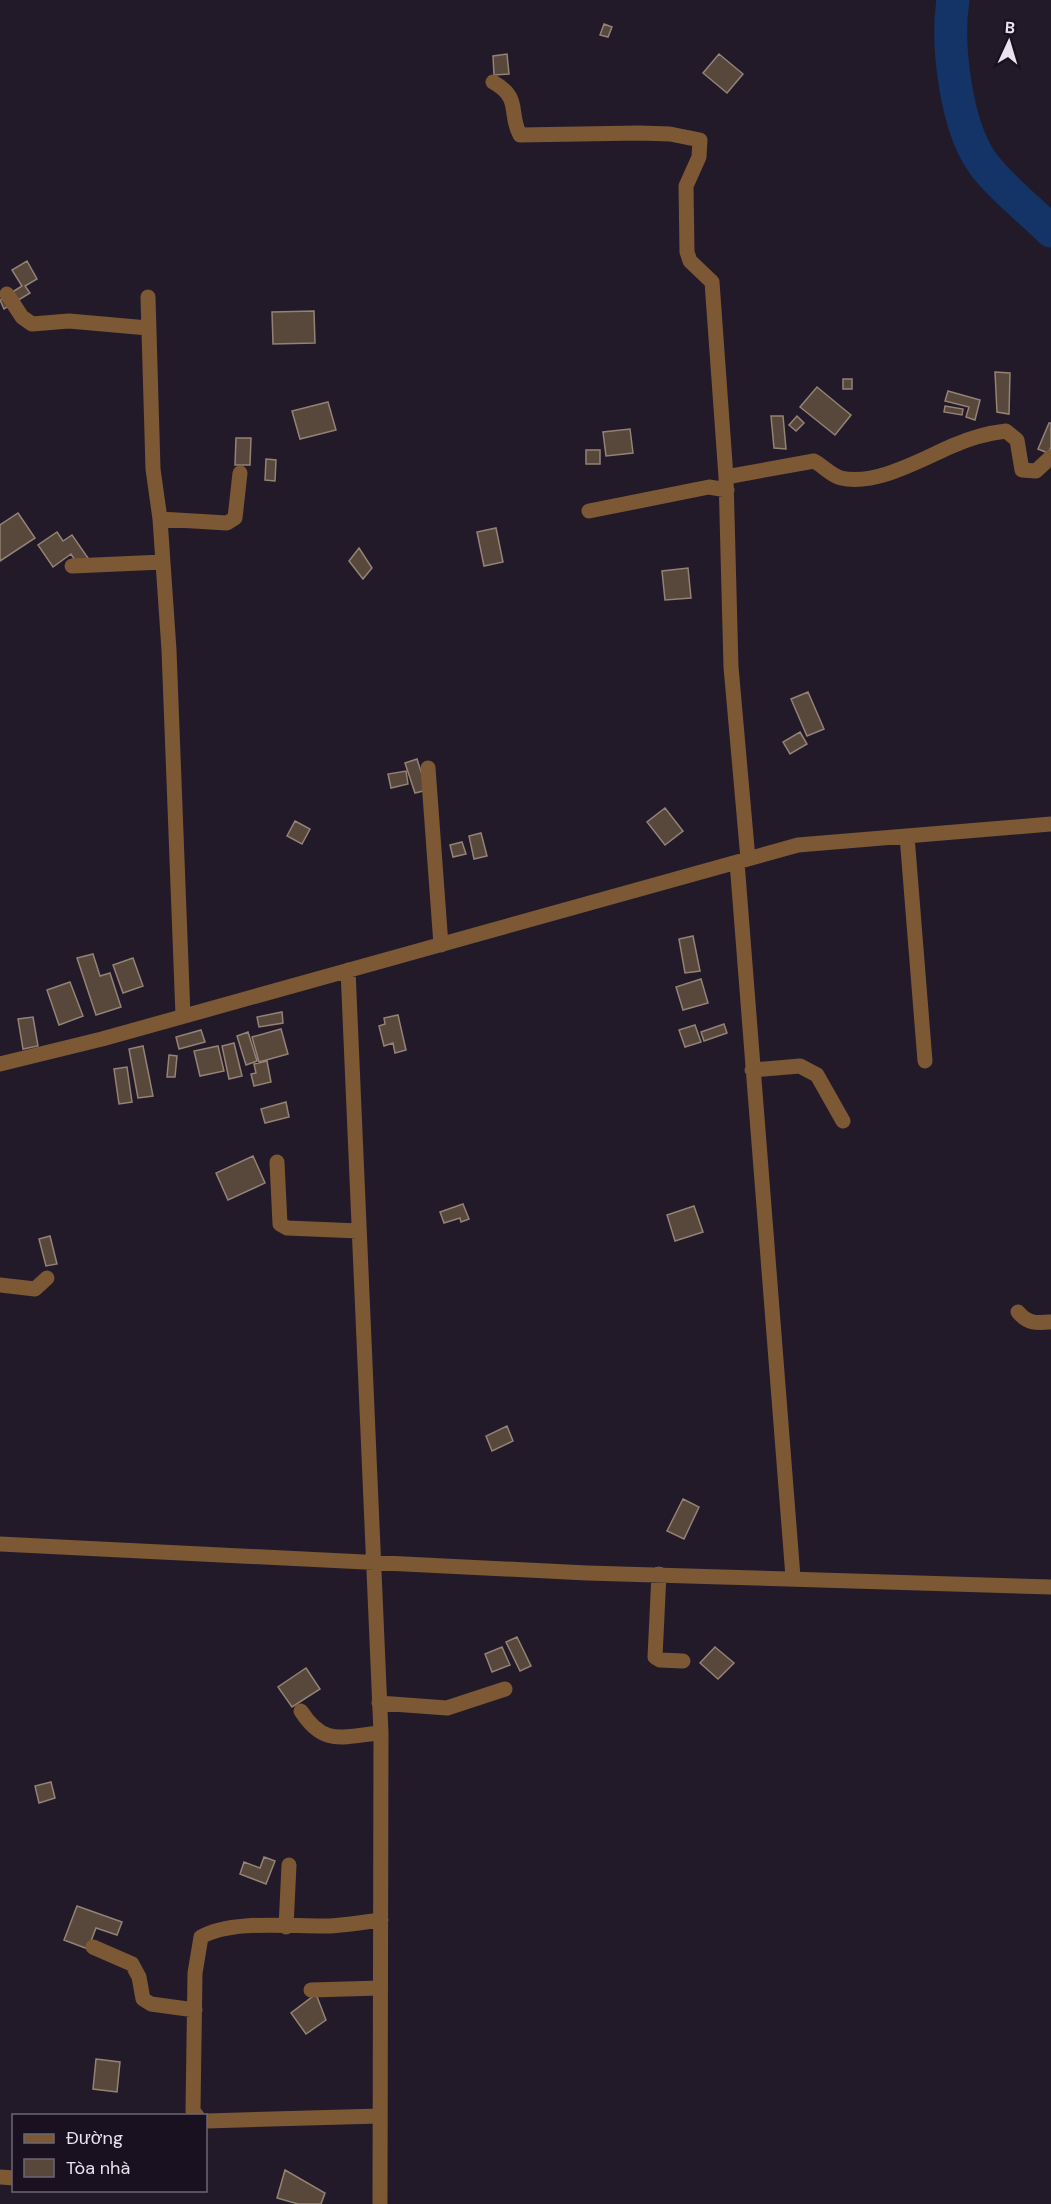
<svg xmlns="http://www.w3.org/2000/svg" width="1051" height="2204" font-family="'DM Sans',sans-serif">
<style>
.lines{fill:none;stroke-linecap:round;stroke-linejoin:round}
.river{stroke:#143366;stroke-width:33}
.building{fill:#58473b;stroke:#948275;stroke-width:1.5}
.minor{stroke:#7c5834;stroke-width:15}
</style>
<rect width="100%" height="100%" fill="#221a29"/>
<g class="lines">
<path class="river" d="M953,0C946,44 956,125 982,162C996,183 1032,212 1051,231"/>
</g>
<path class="building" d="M604,24L612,27L608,37L600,35Z
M507,54L509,74L494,75L493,56Z
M719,54L743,74L727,93L703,73Z
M27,261L37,279L25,286L30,293L4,309L0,300L22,286L12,270Z
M314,311L315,343L273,344L272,312Z
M995,372L1010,373L1009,414L997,412Z
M843,379H852V389H843Z
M817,387L851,415L835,435L800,407Z
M948,391L980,400L975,420L966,417L969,407L945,401Z
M328,402L336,430L300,439L292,411Z
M945,406L963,409L962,415L944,412Z
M771,416H783L786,449L774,448Z
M797,416L804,423L796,431L789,425Z
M1049,423H1051V447L1048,453L1038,449Z
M630,429L633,453L606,456L603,432Z
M236,438H251L250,465H235Z
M586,450H600V464H586Z
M266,459L276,460L275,481L265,480Z
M18,513L35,538L0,561V525Z
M496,528L503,562L484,566L477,532Z
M57,532L63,541L72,535L88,558L78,565L71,554L53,567L38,545Z
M359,548L372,568L363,579L349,561Z
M688,568L691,598L665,600L662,571Z
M808,692L824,729L807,736L791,699Z
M800,732L807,744L790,754L783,742Z
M417,759L427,790L415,793L405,763Z
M406,771L408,784L391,788L388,774Z
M665,808L683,831L665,845L647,822Z
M295,821L310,829L302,844L287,836Z
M481,833L487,856L474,859L469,836Z
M462,842L466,854L453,857L450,845Z
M693,936L700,971L685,973L679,939Z
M93,954L100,976L110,973L121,1007L96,1015L77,958Z
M133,958L143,986L123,993L113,965Z
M701,979L708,1003L683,1010L676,987Z
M70,982L83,1016L59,1025L47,990Z
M282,1012L283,1023L259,1027L257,1017Z
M398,1015L406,1050L395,1053L393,1043L384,1046L379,1026L385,1024L384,1018Z
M33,1017L38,1046L23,1049L18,1019Z
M724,1024L727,1033L704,1041L701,1032Z
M695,1025L701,1042L685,1047L679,1030Z
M281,1029L288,1054L259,1062L252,1037Z
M201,1030L205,1042L179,1049L176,1037Z
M248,1032L257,1061L246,1065L237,1036Z
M234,1043L242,1076L229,1079L222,1046Z
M143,1046L153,1096L138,1098L129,1049Z
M218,1046L224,1071L200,1076L194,1051Z
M169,1055L177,1056L175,1077H167Z
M267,1061L271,1082L254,1086L251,1074L256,1073L254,1064Z
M127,1067L132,1102L119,1104L114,1069Z
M286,1102L289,1117L265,1123L261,1109Z
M253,1156L265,1183L228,1200L216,1173Z
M463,1204L469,1219L461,1222L460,1218L444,1223L440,1212Z
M694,1206L703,1232L675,1241L667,1215Z
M50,1236L57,1264L46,1266L39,1239Z
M507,1426L513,1441L492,1451L486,1436Z
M683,1499L699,1507L684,1539L667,1531Z
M517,1637L531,1666L520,1671L506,1642Z
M502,1647L510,1665L492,1672L485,1654Z
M715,1647L734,1663L718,1679L700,1663Z
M306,1668L320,1689L292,1707L278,1687Z
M51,1782L55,1798L39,1803L35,1786Z
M264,1857L275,1861L266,1884L240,1874L244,1862L260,1868Z
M77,1906L122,1922L117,1935L96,1928L88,1949L64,1940Z
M316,1994L326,2020L306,2034L291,2013Z
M96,2059L120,2062L117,2092L93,2089Z
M285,2170L325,2193L321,2204H298L277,2198Z"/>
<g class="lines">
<path class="minor" d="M493,82C522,98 508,113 520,135L639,133L670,134L700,140L699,157L686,186L687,252L690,261L712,282L726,477L731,667L748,859
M7,294L22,317L32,324L69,321L148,328
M148,297L153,469L160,519L169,650L183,1016
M726,477L814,461C823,466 832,476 841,478C876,486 922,459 952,446C968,439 988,433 1006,431L1017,440L1022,470L1036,471L1051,457
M589,511L709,487L727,490
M160,519L227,523L235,518L240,473
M72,566L163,562
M428,768L441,945
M907,836L925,1061
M737,862L793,1577
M348,970L381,1733L380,2204
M0,1064L102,1039L798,845L1051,824
M752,1070L800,1066L817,1075L843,1121
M277,1162L280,1224L287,1228L359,1231
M0,1285L35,1289L47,1278
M1018,1312C1028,1324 1036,1323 1051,1322
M0,1544L587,1573L1051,1587
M659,1574L655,1657L660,1660L683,1661
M379,1703L447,1708L505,1689
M301,1711C324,1747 342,1736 381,1733
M286,1927L289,1865
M93,1947L132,1964L139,1977L143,1999L151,2004L195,2010
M311,1990L380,1988
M197,2116L193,2111L195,1973L201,1937C232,1919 293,1927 330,1926C346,1925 364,1922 381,1920
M206,2121L380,2116
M0,2177L14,2178"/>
</g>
<rect x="12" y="2114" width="195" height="78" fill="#191120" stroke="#6c6572" stroke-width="1.5"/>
<rect x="24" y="2134" width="30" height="9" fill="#7c5834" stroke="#6c6572" stroke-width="1.5"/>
<text x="66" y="2144" font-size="18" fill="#e8e3ee">Đường</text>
<rect x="24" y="2159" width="30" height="18" fill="#58473b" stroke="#6c6572" stroke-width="1.5"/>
<text x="66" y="2174" font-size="18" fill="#e8e3ee">Tòa nhà</text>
<g transform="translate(1009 42) rotate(4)" stroke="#191120" stroke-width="4.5" paint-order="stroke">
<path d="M0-4.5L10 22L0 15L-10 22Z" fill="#e8e3ee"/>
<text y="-9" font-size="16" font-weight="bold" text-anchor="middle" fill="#e8e3ee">B</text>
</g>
</svg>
